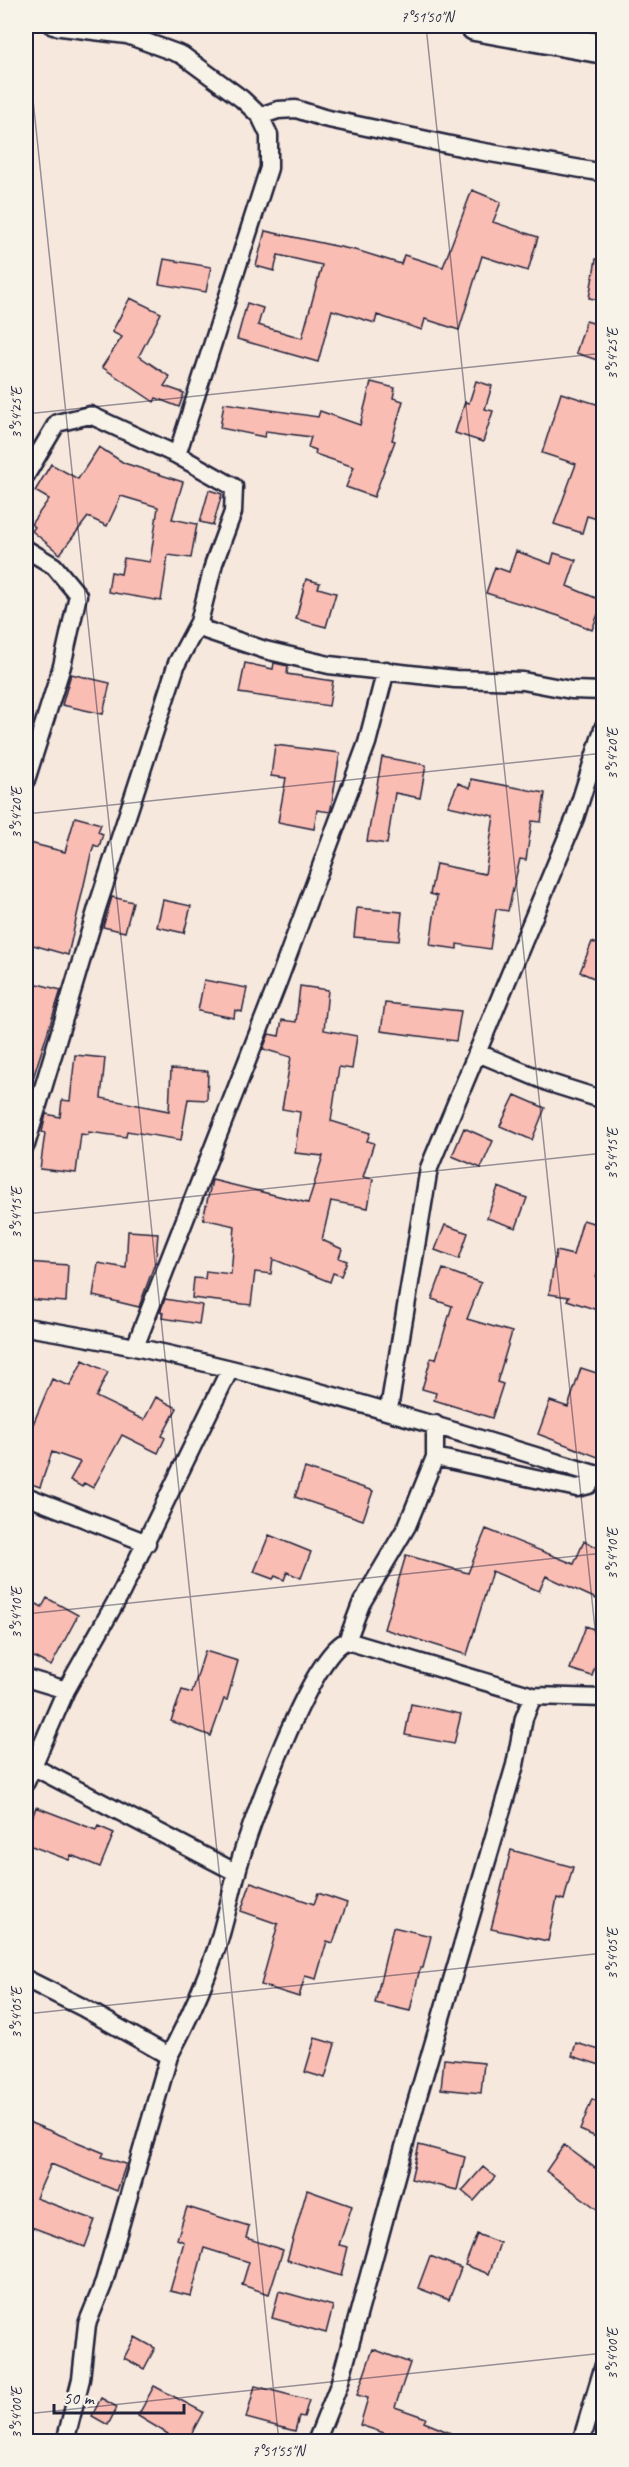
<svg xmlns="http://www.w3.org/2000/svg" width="629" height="2467" font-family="Caveat,sans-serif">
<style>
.building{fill:#f9bdb4;stroke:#22223b;stroke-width:1.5}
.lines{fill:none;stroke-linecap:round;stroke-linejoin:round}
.minor-casing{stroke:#22223b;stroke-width:21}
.motorway-casing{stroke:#22223b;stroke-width:33}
.minor{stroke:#f7f3e8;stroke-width:16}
.motorway{stroke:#f7f3e8;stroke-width:28}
.ticks{fill:none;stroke:#22223b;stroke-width:1.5;stroke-opacity:0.45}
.neatline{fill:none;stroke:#22223b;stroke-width:2}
.ticks-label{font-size:15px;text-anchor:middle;fill:#22223b}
</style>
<rect width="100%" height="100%" fill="#f7e8de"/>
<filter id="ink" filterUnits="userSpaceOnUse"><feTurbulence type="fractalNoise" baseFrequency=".0167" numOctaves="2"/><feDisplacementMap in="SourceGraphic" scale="12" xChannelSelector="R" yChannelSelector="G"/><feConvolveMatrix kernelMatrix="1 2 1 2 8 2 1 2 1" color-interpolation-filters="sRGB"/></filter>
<g filter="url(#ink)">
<path class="building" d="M472,190L501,202L493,222L538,237L528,271L482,256L459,330L425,319L422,330L377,315L375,323L332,310L318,362L237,339L247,303L263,308L258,325L302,338L322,265L278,255L274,271L256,266L265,231L359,251L401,264L404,255L443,267Z
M164,259L211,267L206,292L159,284Z
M596,259H603V301L589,298Z
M130,298L161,313L139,356L170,377L164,386L184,393L179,407L156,398L154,402L102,367L122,337L112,332Z
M586,321L603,326V362L576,353Z
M476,381L492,386L485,409L493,411L483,442L455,433L465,402L469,403Z
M371,382L395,388L393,398L403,401L392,440L395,441L374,497L346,487L354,467L315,454L316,450L308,447L311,437L266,431L265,437L220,428L224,403L318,417L320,411L360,425Z
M561,393L603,406V485L594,518L587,516L582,533L554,524L576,464L542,453Z
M99,447L124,463L183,482L172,519L197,524L191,558L168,555L161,601L108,592L111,572L121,574L124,558L150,562L158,507L121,496L107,526L88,517L60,554L32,531L35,527L31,524L49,499L35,491L51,464L78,479Z
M209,490L222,494L213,525L200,522Z
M516,551L551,564L554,553L576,560L567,586L603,601L592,630L559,616L486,593L495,567L509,572Z
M306,579L320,583L318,588L336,593L326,627L296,619Z
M245,663L273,669L274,663L288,666L287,674L333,681L329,706L239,693Z
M71,674L110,683L103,714L62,705Z
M275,745L340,753L331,808L330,812L317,810L314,829L278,822L286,778L271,776Z
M382,757L426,765L420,798L395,793L387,844L367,841Z
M471,779L545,793L541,822L532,821L526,860L520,859L508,911L496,909L490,949L457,944V949L430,945L437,896L430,894L436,864L485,874L494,816L448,806L458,783L470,788Z
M75,817L101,824L98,832L103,834L99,847L94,845L91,854L68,955L26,943V842L65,852Z
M112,897L133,902L125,932L103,927Z
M163,900L191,906L184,933L157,927Z
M357,908L402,912L399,941L354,937Z
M592,942L603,946V982L580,972Z
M204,980L247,988L242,1012L235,1010L234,1018L198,1011Z
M26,981L61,990L28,1094L26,1093Z
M300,986L328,990L324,1030L357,1036L352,1069L339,1067L331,1121L370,1133L367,1141L374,1143L363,1177L373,1179L368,1208L331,1201L322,1240L342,1249L339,1258L347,1261L341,1276L333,1273L330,1282L273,1259L271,1274L255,1272L251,1305L192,1298L194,1278L205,1279L206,1271L231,1274L235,1226L203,1219L212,1180L308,1203L323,1156L295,1153L300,1112L282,1109L291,1057L263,1049L269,1034L279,1036L282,1020L296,1022Z
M385,1003L461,1011L456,1041L381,1031Z
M75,1055L105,1058L101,1098L169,1111L171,1069L208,1071L207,1100L188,1099L181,1140L127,1131L126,1137L89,1132L88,1135L81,1134L76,1173L40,1169L45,1133L42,1132L46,1114L60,1117L62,1100L70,1101Z
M515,1095L545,1108L532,1140L500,1126Z
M464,1128L493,1141L481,1168L452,1156Z
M498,1187L527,1198L516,1228L487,1218Z
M583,1220L603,1226V1252L596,1278L603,1280V1312L567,1300L569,1297L549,1294L556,1251L573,1255Z
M445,1225L468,1233L459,1259L435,1250Z
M128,1231L158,1233L156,1260L139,1307L93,1296L98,1263L126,1268Z
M26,1262L68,1265L66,1302L26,1299Z
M443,1269L481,1283L467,1319L512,1332L497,1382L503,1384L492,1418L434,1400L436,1393L422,1389L431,1358L436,1359L452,1306L432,1299Z
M165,1299L202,1305L199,1324L162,1318L163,1313L160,1312Z
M83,1360L108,1372L96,1397L144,1420L156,1397L177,1408L162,1436L165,1438L158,1453L122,1435L93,1488L84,1483L82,1487L70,1480L80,1462L52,1452L40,1487L26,1482V1441L52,1379L70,1386Z
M581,1368L603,1375V1459L538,1434L550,1401L568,1407Z
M305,1468L373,1491L363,1520L295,1497Z
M486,1529L574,1564L584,1541L603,1550V1602L546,1576L539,1591L492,1571L467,1655L384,1629L406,1555L468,1573Z
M269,1535L311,1552L301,1578L287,1572L284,1580L275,1576L273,1579L254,1572Z
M26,1598L42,1607L47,1598L78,1615L51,1666L26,1653Z
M586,1626L603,1633V1642L592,1676L570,1669Z
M205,1651L238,1661L227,1700L224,1699L211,1736L171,1721L182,1690L192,1693Z
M411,1704L461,1714L454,1744L405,1735Z
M36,1807L96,1830L98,1826L114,1833L100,1867L71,1855L69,1860L26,1844V1835Z
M511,1850L573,1867L564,1900L557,1898L548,1941L491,1929Z
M251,1882L314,1904L318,1893L347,1903L333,1943L327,1941L316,1979L305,1976L299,1997L261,1985L278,1924L241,1911Z
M393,1927L431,1936L423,1968H420L410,2011L375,2003Z
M315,2038L335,2044L325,2078L305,2072Z
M576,2043L603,2051V2066L572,2056Z
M444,2059L484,2063L481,2093L441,2089Z
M592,2099L603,2104V2140L580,2130Z
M26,2121L104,2153L102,2157L126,2164L117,2191L51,2164L36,2198L95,2220L85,2247L26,2225Z
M419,2145L465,2157L457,2190L411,2179Z
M564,2145L603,2174V2201L597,2209L546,2171Z
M483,2167L495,2177L474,2201L462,2191Z
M307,2190L352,2206L339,2245L348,2247L341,2276L287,2260Z
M187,2207L249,2226L246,2238L283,2250L269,2294L242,2285L249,2262L204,2248L191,2296L170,2291L184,2242L177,2239Z
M477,2234L500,2243L489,2274L465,2265Z
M430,2256L461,2268L449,2300L418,2288Z
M279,2291L333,2306L326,2333L272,2318Z
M135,2337L155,2348L144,2369L124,2358Z
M373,2349L410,2363L395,2407L426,2418L424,2422L472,2442H411L360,2425L368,2398L357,2395Z
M154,2386L203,2412L187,2442H163L168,2434L138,2416Z
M255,2386L309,2400L304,2417L299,2416L295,2431L246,2418Z
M101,2398L117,2407L108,2425L92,2416Z"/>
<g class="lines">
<g class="minor-casing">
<path id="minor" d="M260,116L278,110L296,109L324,118L479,151L604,173
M26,475L57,423L90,415L177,455L269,168V135L260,116L242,99L182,55L127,35L53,26
M26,549L54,566L78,595L62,666L26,780
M199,622L205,630L265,650L329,665L455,679L523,681L571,690L604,691
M478,1053L550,1083L604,1100
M26,1145L97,908L177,663L199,622L214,563L233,512L234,487L177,455
M26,1327C223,1358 413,1418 604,1477
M135,1347L278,982L367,743L386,670
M389,1409L429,1168L575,818L604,726
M435,1457L577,1488L589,1485L596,1474
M26,1496L147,1543
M347,1641L533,1696L604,1698
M26,1678L66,1690
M32,1766L237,1873
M26,1782L66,1690L122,1591L230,1369
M26,1979L82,2007L169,2056C188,2021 204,1985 217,1947C228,1913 234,1876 246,1842C259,1804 313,1652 347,1641L361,1604L407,1526L435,1457V1424
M65,2442L81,2379L87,2324L103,2285L169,2056
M316,2442L339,2385L416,2103L515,1765L524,1718L533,1696
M581,2442L604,2365"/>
</g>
<g class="motorway-casing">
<path id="motorway" d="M475,26L604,49"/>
</g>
<use href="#minor" class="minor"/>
<use href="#motorway" class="motorway"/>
</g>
</g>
<path class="ticks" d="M426,26L604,1714M26,33L279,2442M26,414L604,353M26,814L604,753M26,1214L604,1153M26,1614L604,1553M26,2014L604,1953M26,2414L604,2353"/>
<rect width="629" height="2467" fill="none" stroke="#f7f3e8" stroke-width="66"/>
<path d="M54 2404v9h130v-9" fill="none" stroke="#22223b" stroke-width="3"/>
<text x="63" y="2404" font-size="18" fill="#22223b" stroke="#f7f3e8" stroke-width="4.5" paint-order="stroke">50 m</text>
<rect x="33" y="33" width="563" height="2401" class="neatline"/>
<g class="ticks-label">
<text x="427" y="22">7°51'50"N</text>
<text transform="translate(612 354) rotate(-90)" y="5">3°54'25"E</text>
<text transform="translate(16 413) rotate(-90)" y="5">3°54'25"E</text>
<text transform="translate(612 754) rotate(-90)" y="5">3°54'20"E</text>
<text transform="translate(16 813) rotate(-90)" y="5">3°54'20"E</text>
<text transform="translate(612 1154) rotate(-90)" y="5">3°54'15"E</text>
<text transform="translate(16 1213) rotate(-90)" y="5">3°54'15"E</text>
<text transform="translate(612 1554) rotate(-90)" y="5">3°54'10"E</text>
<text transform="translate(16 1613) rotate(-90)" y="5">3°54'10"E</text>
<text transform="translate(612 1954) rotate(-90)" y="5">3°54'05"E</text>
<text transform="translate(16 2013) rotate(-90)" y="5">3°54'05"E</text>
<text transform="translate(612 2354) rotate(-90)" y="5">3°54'00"E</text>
<text transform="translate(16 2413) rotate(-90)" y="5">3°54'00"E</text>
<text x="278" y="2456">7°51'55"N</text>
</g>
</svg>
